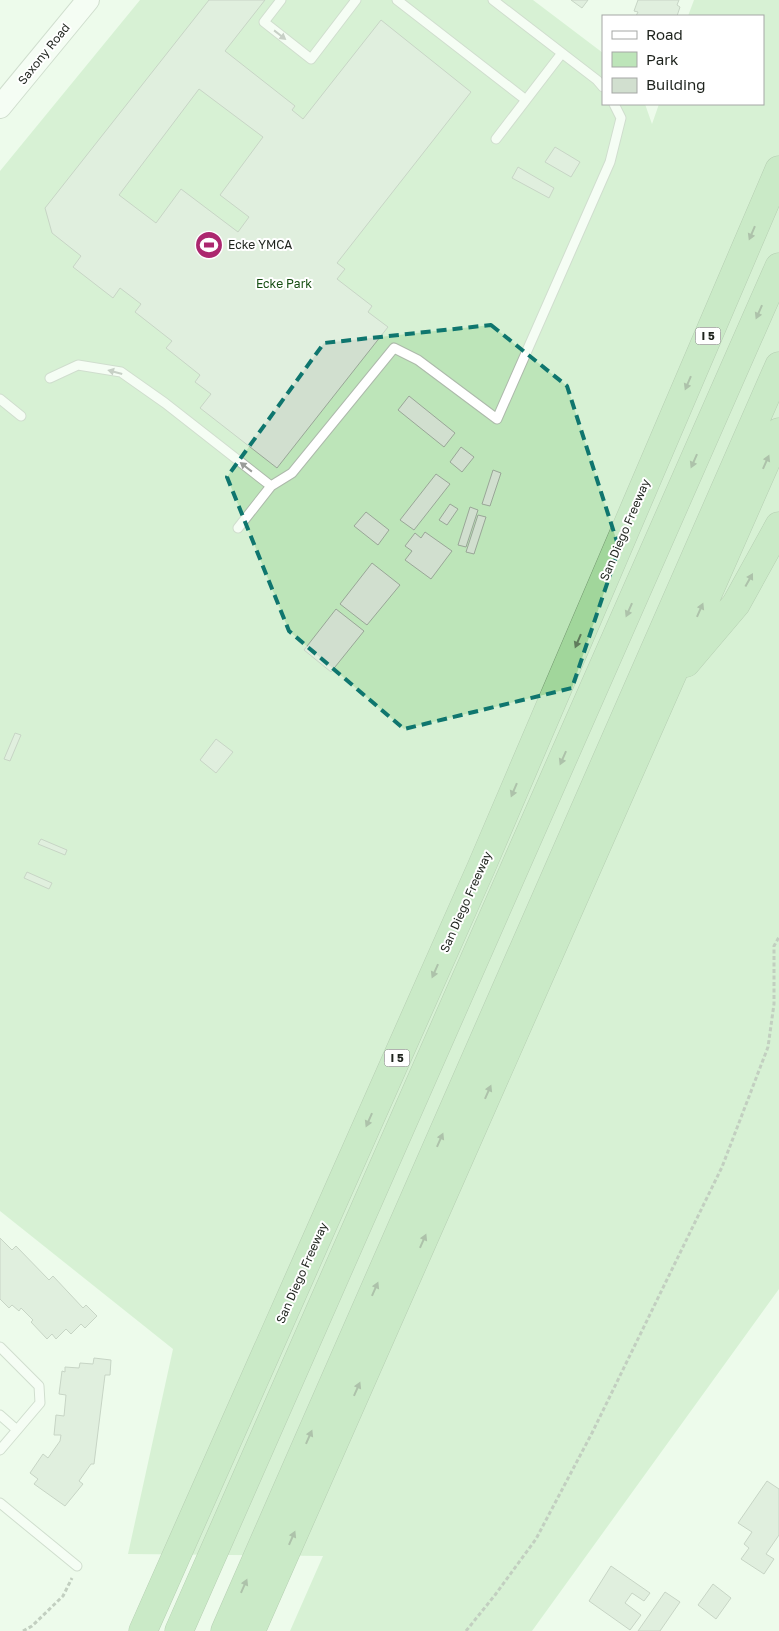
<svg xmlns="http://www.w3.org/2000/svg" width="779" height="1631" font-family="'Golos Text',sans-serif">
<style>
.green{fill:#bde5b9}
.building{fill:#d1dfcf;stroke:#99a697;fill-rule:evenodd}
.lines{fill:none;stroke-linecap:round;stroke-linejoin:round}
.service-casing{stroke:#adbaab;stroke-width:11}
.tertiary-casing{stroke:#adbaab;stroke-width:24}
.motorway-casing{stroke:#73976f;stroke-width:29}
.path{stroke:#8f998d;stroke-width:3;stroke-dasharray:4 2.5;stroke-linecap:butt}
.service{stroke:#fff;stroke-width:9}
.tertiary{stroke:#fff;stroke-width:22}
.motorway{stroke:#a1d69b;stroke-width:28}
.oneway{fill:#9a9c99}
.oneway2{fill:#607c5c}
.marked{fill:none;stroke:#0f766e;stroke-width:4;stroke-dasharray:10 6;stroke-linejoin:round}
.labels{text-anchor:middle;stroke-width:4;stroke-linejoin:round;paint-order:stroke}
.shield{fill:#fff;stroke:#626561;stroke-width:1}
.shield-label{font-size:11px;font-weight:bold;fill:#1e231d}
.street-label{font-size:12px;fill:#1e231d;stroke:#fff}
.poi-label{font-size:12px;fill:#1e231d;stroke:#fff;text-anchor:start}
.park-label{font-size:12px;fill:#164e12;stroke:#fff}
</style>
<rect width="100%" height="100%" fill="#edfbeb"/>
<path class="green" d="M140,0H533L603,53V104H645L652,124L659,104H763V16H688L694,0H779V1289L532,1631H290L323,1556L128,1554L173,1349L0,1211V171Z"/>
<path class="building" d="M209,0H265L225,51L295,106L292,110L303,119L381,20L471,92L337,263L345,269L337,279L372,306L368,312L388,327L277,468L200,408L211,394L195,382L200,375L166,348L172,341L135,312L141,304L120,288L113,298L73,267L81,256L52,233L45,208ZM199,89L263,137L220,195L249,217L238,232L181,189L156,223L119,195Z
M571,0H588L582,8Z
M638,0H679L677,5L680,7L677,16H636L638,12L634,11Z
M555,147L580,162L571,177L545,162Z
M518,167L554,188L549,198L512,178Z
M409,396L455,433L444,447L398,410Z
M461,447L474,457L462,472L450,462Z
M493,470L501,473L490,506L482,504Z
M436,474L450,484L414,530L400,520Z
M450,504L458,509L447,525L439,520Z
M470,507L478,510L466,547L458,545Z
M366,512L389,530L378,545L354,526Z
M478,515L486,517L474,554L466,552Z
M425,532L452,551L431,579L405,560L412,551L405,546L415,533L421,538Z
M372,563L400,585L367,625L340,604Z
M336,609L364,631L331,672L304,650Z
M15,733L21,735L10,761L4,759Z
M216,739L233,752L216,773L200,760Z
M41,839L67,850L65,855L38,844Z
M27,872L52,883L49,889L24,878Z
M0,1238L12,1250L16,1246L49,1280L53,1276L83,1308L86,1305L97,1316L85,1328L81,1324L71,1334L66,1329L56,1339L52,1334L47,1339L31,1322L33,1320L21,1308L19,1311L12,1305L9,1308L0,1299Z
M94,1358L111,1360L110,1375H105L94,1464H91L79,1481L83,1484L65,1506L34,1484L38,1479L30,1473L43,1454L48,1458L60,1441L61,1435H54L56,1415L64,1416L66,1395L59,1394L62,1371L65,1372V1367L79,1368L80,1363L93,1364Z
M767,1481L779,1489V1535L766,1554L774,1559L764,1574L741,1559L749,1548L744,1544L752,1532L738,1523Z
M611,1566L650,1593L644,1601L632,1593L625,1603L641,1615L630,1630L589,1601Z
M713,1584L731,1598L716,1619L698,1605Z
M665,1592L680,1602L660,1631H638Z"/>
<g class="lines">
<g class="service-casing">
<path id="service" d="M281,0L264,22L311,59L356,0
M397,0L526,100
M493,0L597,80L603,87
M496,139L562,53
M50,378L78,365L121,372L165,403L271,486L238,528
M0,399L21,416
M271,486L292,473L394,348L418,360L497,419L610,162L621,118L614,104
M0,1347L39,1386L40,1403L0,1450
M0,1415L17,1430
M0,1503L77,1566"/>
</g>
<g class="tertiary-casing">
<path id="tertiary" d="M0,107L88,0"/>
</g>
<g class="motorway-casing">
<path id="motorway" d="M686,663L736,604L779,526
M143,1631L481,868L779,170
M179,1631L779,267
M225,1631L779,366
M251,1631L779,432"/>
</g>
<path class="path" d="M23,1631L32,1626L63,1596L72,1578
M466,1631L495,1595L536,1539L592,1433L722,1167L768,1047L774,1004V946L779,937"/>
<use href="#service" class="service"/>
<use href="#tertiary" class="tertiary"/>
<use href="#motorway" class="motorway"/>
</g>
<defs><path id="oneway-solid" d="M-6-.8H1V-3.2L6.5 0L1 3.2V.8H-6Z" transform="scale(1.25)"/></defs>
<g class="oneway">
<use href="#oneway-solid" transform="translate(280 35) rotate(38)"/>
<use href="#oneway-solid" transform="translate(115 372) rotate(-165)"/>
<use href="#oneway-solid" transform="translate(246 467) rotate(-142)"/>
</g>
<g class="oneway2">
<use href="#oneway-solid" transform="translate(752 233) rotate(113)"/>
<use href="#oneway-solid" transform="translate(759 312) rotate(114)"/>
<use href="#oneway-solid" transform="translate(688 383) rotate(113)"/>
<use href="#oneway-solid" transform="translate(694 461) rotate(114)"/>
<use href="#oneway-solid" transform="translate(766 462) rotate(-66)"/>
<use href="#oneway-solid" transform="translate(749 580) rotate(-61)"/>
<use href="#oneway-solid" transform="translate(629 610) rotate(114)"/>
<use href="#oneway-solid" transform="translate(700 610) rotate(-66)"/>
<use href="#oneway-solid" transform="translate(578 641) rotate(113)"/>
<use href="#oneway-solid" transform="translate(563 758) rotate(114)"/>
<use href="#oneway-solid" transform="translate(514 790) rotate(113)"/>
<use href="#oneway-solid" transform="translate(435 971) rotate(114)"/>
<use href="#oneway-solid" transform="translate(488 1092) rotate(-66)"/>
<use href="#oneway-solid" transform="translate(369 1120) rotate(114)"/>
<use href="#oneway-solid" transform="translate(440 1140) rotate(-66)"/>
<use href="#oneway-solid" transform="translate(423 1241) rotate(-66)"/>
<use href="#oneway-solid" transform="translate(375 1289) rotate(-66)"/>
<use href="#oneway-solid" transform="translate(357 1389) rotate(-66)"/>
<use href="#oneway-solid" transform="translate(309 1437) rotate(-66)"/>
<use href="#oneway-solid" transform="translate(292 1538) rotate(-66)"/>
<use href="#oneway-solid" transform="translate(244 1586) rotate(-66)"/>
</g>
<path d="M0 0H779V1631H0ZM491,325L567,386L619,548L572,688L404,729L289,631L227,477L324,343Z" fill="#edfbeb" fill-opacity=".55" fill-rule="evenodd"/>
<path class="marked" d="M491,325L567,386L619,548L572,688L404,729L289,631L227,477L324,343Z"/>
<defs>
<g id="stadium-disc" transform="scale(1.4375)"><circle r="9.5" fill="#ac276f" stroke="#fff"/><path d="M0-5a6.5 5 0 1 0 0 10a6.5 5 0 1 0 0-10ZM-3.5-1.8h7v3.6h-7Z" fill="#fff"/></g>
</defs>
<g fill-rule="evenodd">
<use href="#stadium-disc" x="209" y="245"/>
</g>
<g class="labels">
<g class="shield">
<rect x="695.5" y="327.5" width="25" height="17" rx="4"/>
<rect x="384.5" y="1049.5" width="25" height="17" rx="4"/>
</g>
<g class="shield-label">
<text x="708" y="340">I 5</text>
<text x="397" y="1062">I 5</text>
</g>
<g class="street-label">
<text transform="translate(44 54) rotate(-51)" y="4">Saxony Road</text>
<text transform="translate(625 530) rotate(-67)" y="4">San Diego Freeway</text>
<text transform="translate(466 902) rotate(-66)" y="4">San Diego Freeway</text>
<text transform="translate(302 1273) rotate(-66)" y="4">San Diego Freeway</text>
</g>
<g class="poi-label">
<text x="228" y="249">Ecke YMCA</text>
</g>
<g class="park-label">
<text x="284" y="288">Ecke Park</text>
</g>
</g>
<rect x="602" y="15" width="162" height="90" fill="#ffffff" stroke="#a5a7a5"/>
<rect x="612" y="31" width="25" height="8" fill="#ffffff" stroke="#a5a7a5"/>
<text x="646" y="40" font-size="15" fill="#1e231d">Road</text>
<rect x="612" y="52" width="25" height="15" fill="#bde5b9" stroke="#a5a7a5"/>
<text x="646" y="65" font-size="15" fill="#1e231d">Park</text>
<rect x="612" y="78" width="25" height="15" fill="#d1dfcf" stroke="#a5a7a5"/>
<text x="646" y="90" font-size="15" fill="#1e231d">Building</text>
</svg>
